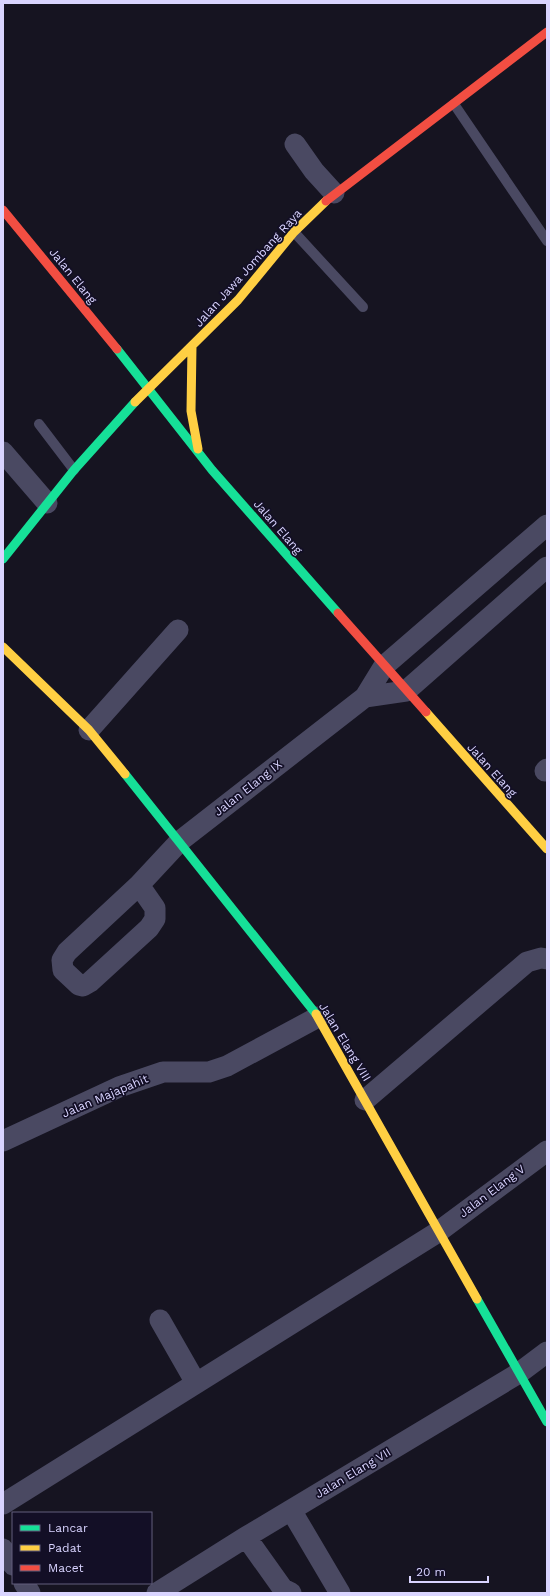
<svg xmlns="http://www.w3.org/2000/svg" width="550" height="1596" font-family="'Work Sans',sans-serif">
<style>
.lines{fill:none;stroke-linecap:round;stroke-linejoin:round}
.lane{stroke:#4a4962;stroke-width:10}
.street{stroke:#4a4962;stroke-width:21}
.fast{stroke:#16e098;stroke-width:9}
.slow{stroke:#ffcf43;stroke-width:9}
.jam{stroke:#f24e42;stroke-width:9}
.labels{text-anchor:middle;stroke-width:3.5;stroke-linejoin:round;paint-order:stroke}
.street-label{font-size:12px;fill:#d9d4ff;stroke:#130f26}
</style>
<rect width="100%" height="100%" fill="#161421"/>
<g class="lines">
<path class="lane" d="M454,104L547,241
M294,232L363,307
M39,424L74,470"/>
<path class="street" d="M295,144L314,171L334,193
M3,452L47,503
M365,697L406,691L547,567
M89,730L178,630
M545,771L547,769
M139,885L155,908V919L149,928L90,982L83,986L79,985L63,970L62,960L67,952L139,885L180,841L365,697L384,666L547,525
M365,1100L527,962L541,958L547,959
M3,1141L119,1087L163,1072H209L227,1066L318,1017
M160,1320L196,1383
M3,1504L438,1232L547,1151
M291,1510L340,1593
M246,1537L283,1589L291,1593
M3,1549L13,1565
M24,1583L30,1593
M157,1593L246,1537L519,1373L547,1352"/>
<path class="fast" d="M117,349L212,470L338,613
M3,559L74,470L135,402
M125,774L316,1014
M477,1299L547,1422"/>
<path class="slow" d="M192,346L191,411L198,449
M135,402L238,300L294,232L326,201
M3,647L89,730L125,774
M426,712L547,849
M316,1014L477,1299"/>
<path class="jam" d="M326,201L547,32
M3,210L117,349
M338,613L426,712"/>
</g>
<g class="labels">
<g class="street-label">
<text transform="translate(248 268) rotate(-48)" y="4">Jalan Jawa Jombang Raya</text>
<text transform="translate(73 276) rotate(51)" y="4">Jalan Elang</text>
<text transform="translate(278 527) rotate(49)" y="4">Jalan Elang</text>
<text transform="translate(492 770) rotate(48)" y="4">Jalan Elang</text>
<text transform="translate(248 788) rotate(-38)" y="4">Jalan Elang IX</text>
<text transform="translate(345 1042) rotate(59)" y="4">Jalan Elang VIII</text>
<text transform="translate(105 1096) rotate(-23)" y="4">Jalan Majapahit</text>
<text transform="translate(492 1191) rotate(-37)" y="4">Jalan Elang V</text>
<text transform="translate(353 1473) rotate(-31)" y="4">Jalan Elang VII</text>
</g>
</g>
<rect width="550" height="1596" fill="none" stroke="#d9d4ff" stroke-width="8"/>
<rect x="12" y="1512" width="140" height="72" fill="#130f26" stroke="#625e7d"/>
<rect x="20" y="1525" width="20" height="6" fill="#16e098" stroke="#625e7d"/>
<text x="48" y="1532" font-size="12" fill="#d9d4ff">Lancar</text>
<rect x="20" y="1545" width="20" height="6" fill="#ffcf43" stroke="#625e7d"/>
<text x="48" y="1552" font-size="12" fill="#d9d4ff">Padat</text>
<rect x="20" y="1565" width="20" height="6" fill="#f24e42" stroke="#625e7d"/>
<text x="48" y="1572" font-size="12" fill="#d9d4ff">Macet</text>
<path d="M410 1576v6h78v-6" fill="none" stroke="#d9d4ff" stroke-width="2"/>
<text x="416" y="1576" font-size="12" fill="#d9d4ff" stroke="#130f26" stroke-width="3" paint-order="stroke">20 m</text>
</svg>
